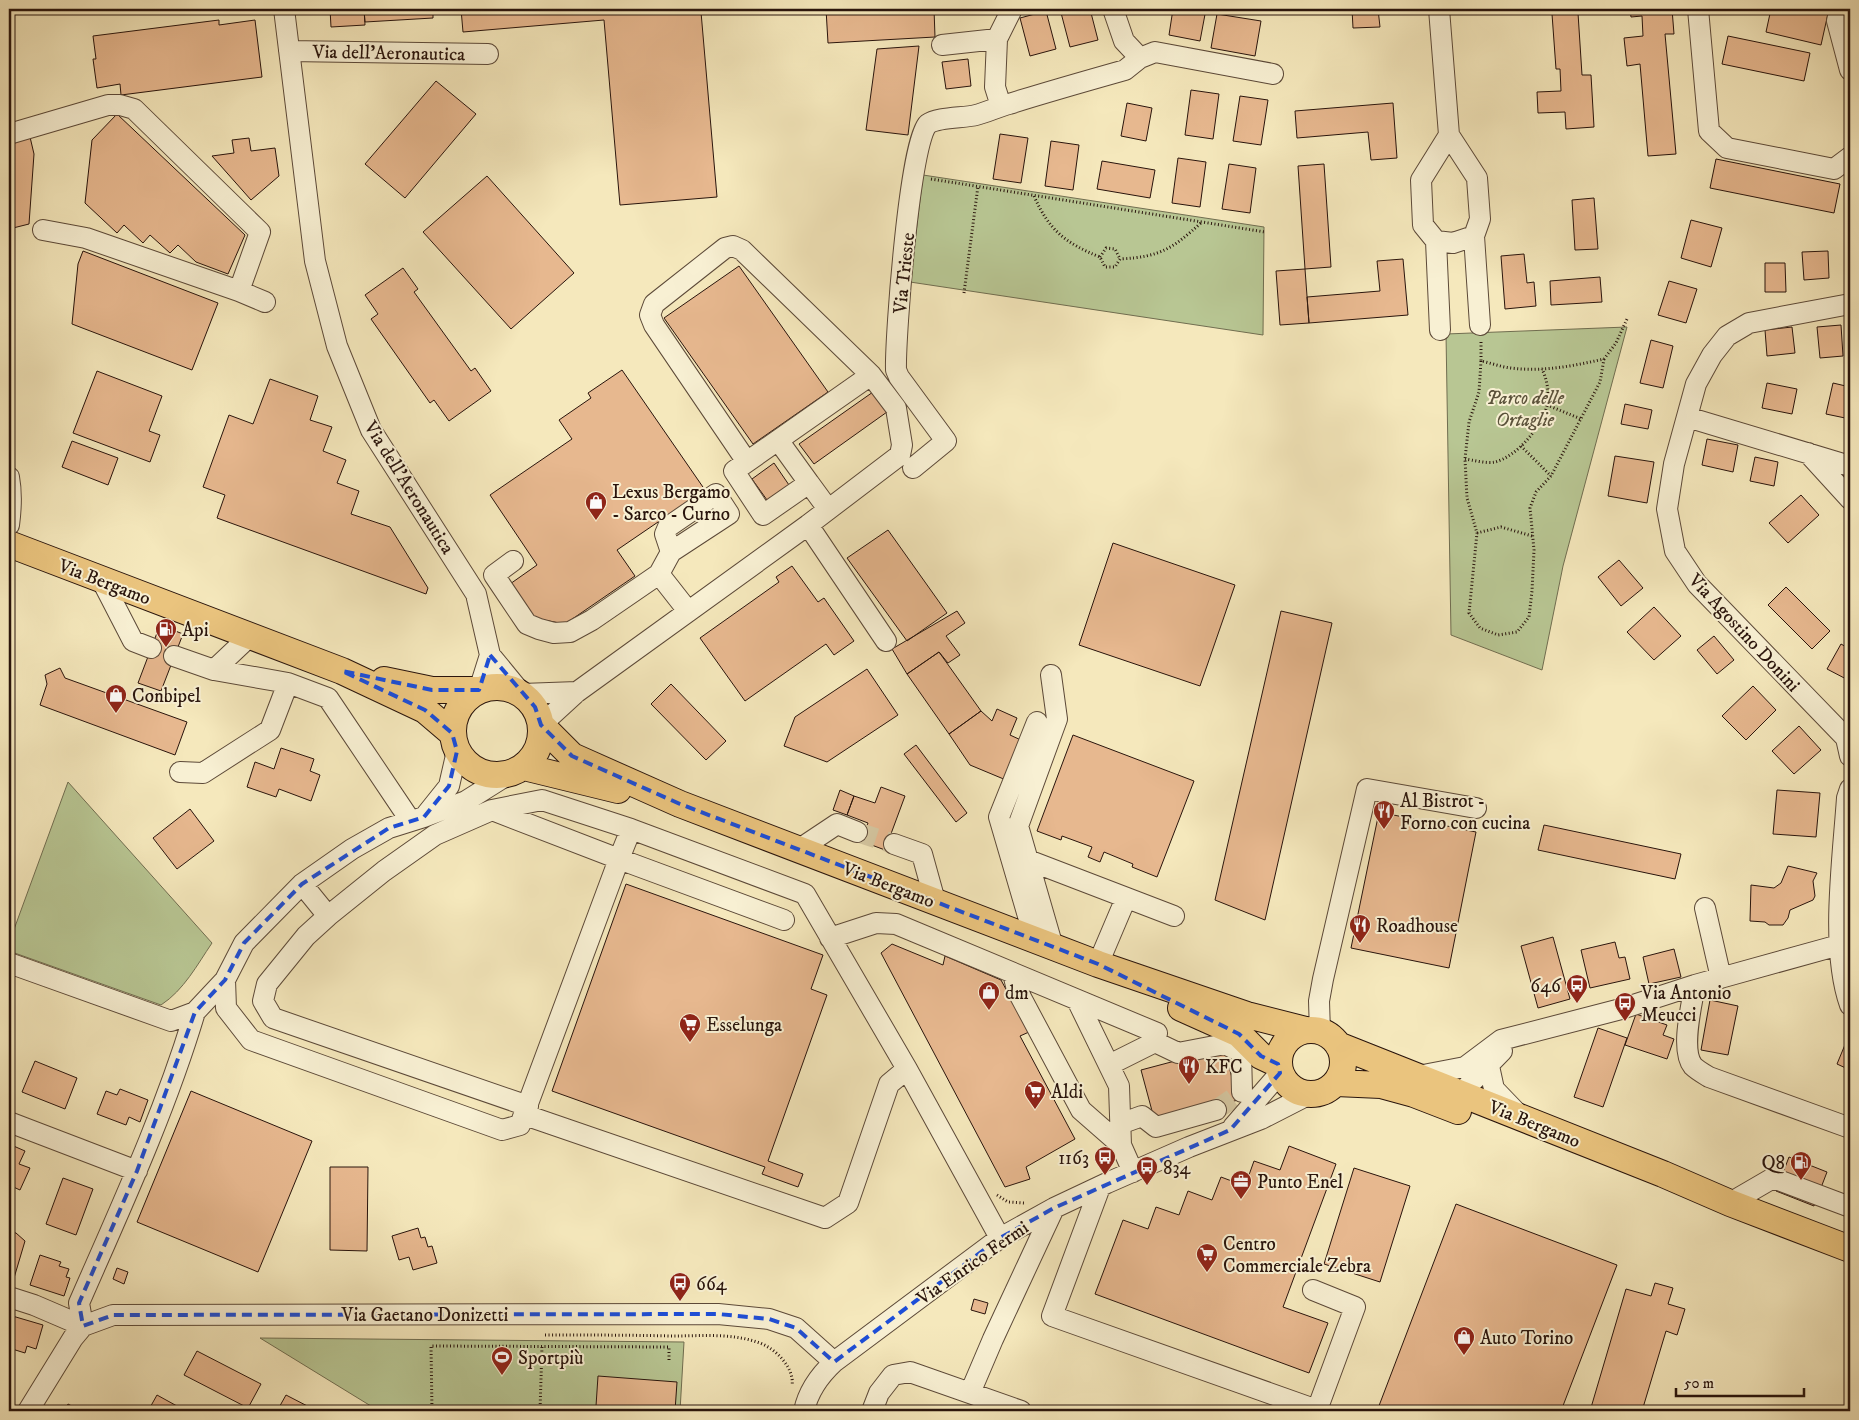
<svg xmlns="http://www.w3.org/2000/svg" width="1859" height="1420" font-family="'IM FELL DW Pica',serif">
<style>
.green{fill:#b8c693;stroke:#706d50}
.building{fill:#e7b88f;stroke:#29140c}
.lines{fill:none;stroke-linecap:round;stroke-linejoin:round}
.minor-tunnel{stroke:#d6c8a2;stroke-width:20;stroke-dasharray:20 10;stroke-linecap:butt}
.minor-casing{stroke:#5c4938;stroke-width:22}
.major-casing{stroke:#29140c;stroke-width:28}
.path{stroke:#29140c;stroke-width:3;stroke-dasharray:1 2.5;stroke-linecap:butt}
.minor{stroke:#f8f0d3;stroke-width:20}
.major{stroke:#eac47e;stroke-width:26}
.marked{fill:none;stroke:#1d4ed8;stroke-width:4;stroke-dasharray:10 6;stroke-linejoin:round}
.labels{text-anchor:middle;stroke-width:4;stroke-linejoin:round;paint-order:stroke}
.street-label{font-size:19px;fill:#29140c;stroke:#f8f0d3}
.park-label{font-size:19px;font-style:italic;fill:#5b523b;stroke:#f8f0d3}
.poi-label{font-size:19px;fill:#29140c;stroke:#f8f0d3;text-anchor:start}
</style>
<rect width="100%" height="100%" fill="#f5e8bc"/>
<filter id="stains"><feTurbulence type="fractalNoise" baseFrequency=".004" numOctaves="4"/><feColorMatrix values="0 0 0 0 .2 0 0 0 0 .09 0 0 0 0 .02 0 0 0 .5 -.17"/></filter>
<radialGradient id="worn" r=".72"><stop offset=".6" stop-color="#630" stop-opacity="0"/><stop offset="1" stop-color="#630" stop-opacity=".3"/></radialGradient>
<path class="green" d="M923,175L1264,227L1263,335L910,282Z
M1627,327L1563,566L1542,670L1451,635L1446,334Z
M68,782L212,943C197,965 184,990 161,1005L9,951V943Z
M260,1338L684,1342L680,1411H379Z"/>
<path class="building" d="M330,9H364L365,25L331,27Z
M364,9H433V18L365,22Z
M461,9H738L701,12L717,197L620,205L604,20L463,32Z
M826,9H934L935,37L828,43Z
M1060,9H1090L1098,40L1070,47Z
M1173,9H1206L1200,41L1169,35Z
M1352,9H1378L1380,27L1353,28Z
M1630,9H1672L1674,34H1665L1676,154L1648,156L1640,64L1627,66L1624,38L1643,36L1642,16L1631,17Z
M1771,9H1829L1821,45L1766,32Z
M1046,11L1056,49L1030,56L1020,18Z
M1578,13L1582,75H1591L1594,127L1566,129L1565,112L1538,113L1537,92L1561,91L1560,69H1556L1552,14Z
M1217,14L1261,21L1255,56L1211,48Z
M219,20V25L255,20L262,77L121,95L120,84L97,88L93,59H96L93,36Z
M1728,36L1810,53L1804,81L1722,64Z
M919,46L908,135L866,130L877,49Z
M968,59L971,86L946,89L942,62Z
M436,81L476,114L405,198L365,164Z
M1191,90L1219,94L1213,139L1185,135Z
M1240,96L1268,100L1261,145L1233,141Z
M1127,103L1152,108L1146,141L1121,136Z
M1393,103L1397,158L1371,160L1368,132L1297,138L1295,111Z
M117,114L245,235L228,274L196,262L178,245L170,253L150,235L143,243L124,225L117,233L85,203L92,140Z
M1000,134L1028,138L1021,183L993,179Z
M30,137L34,154L29,224L9,229V142Z
M249,138L251,151L275,148L279,176L251,200L212,156L234,153L232,140Z
M1051,141L1079,145L1073,190L1045,186Z
M1178,158L1206,162L1200,207L1172,203Z
M1716,159L1840,184L1834,213L1710,188Z
M1102,161L1155,170L1150,198L1097,189Z
M1229,164L1256,168L1250,213L1222,209Z
M1324,164L1331,267L1305,269L1298,166Z
M487,176L574,273L511,329L423,232Z
M1594,198L1598,249L1575,250L1572,200Z
M1691,220L1722,228L1711,267L1681,258Z
M83,251L218,303L192,370L72,324L78,264Z
M1828,251L1829,278L1804,280L1802,252Z
M1524,254L1527,283L1534,282L1536,306L1505,309L1501,256Z
M1403,259L1408,315L1309,323L1307,297L1380,291L1377,261Z
M1765,263H1785L1786,292H1765Z
M739,266L828,392L753,444L664,318Z
M403,268L418,289L414,292L471,371L475,368L491,391L449,421L434,400L430,403L371,319L378,314L365,295Z
M1305,269L1309,323L1280,325L1276,271Z
M1600,277L1602,302L1551,305L1550,281Z
M1669,281L1697,289L1686,323L1658,315Z
M1841,325L1843,356L1820,358L1817,327Z
M1792,327L1795,353L1767,356L1765,330Z
M1651,340L1673,346L1663,388L1640,383Z
M622,370L705,490L617,550L635,576L565,624L533,618L510,584L537,565L490,495L572,439L559,420L591,398L588,393Z
M97,371L162,396L149,431L160,435L150,462L73,433Z
M270,379L318,396L310,420L332,427L323,451L346,460L337,483L359,491L351,514L390,527L428,588L426,594L217,518L225,495L203,487L229,415L253,424Z
M1767,383L1797,389L1792,414L1762,408Z
M1833,383L1850,387V419L1826,414Z
M873,392L887,412L814,464L799,444Z
M1625,404L1652,410L1648,429L1621,424Z
M1707,439L1738,445L1733,472L1702,465Z
M72,441L118,458L108,485L62,467Z
M1615,456L1654,462L1647,503L1608,496Z
M1755,457L1778,462L1774,486L1750,481Z
M774,463L789,485L767,500L752,479Z
M1801,495L1819,515L1788,543L1769,523Z
M888,530L947,613L907,641L847,558Z
M1113,543L1235,585L1200,686L1079,645Z
M1619,560L1643,588L1621,606L1598,577Z
M792,566L818,602L824,598L854,641L834,655L826,644L745,701L700,638L779,582L776,577Z
M1786,587L1830,631L1812,649L1768,605Z
M1654,607L1681,636L1654,660L1627,632Z
M957,611L965,623L946,636L960,655L948,663L939,652L907,674L892,649Z
M1281,611L1332,623L1265,920L1215,900Z
M160,625L183,634L161,691L138,683Z
M1714,636L1734,660L1717,674L1697,650Z
M1841,644L1850,649V681L1827,669Z
M939,652L981,711L949,734L907,674Z
M60,668L65,678L187,722L175,755L40,705L47,684L45,675Z
M867,669L898,715L827,762L784,746L795,717Z
M671,684L726,741L706,760L651,704Z
M1753,686L1776,710L1746,740L1722,716Z
M997,709L1017,718L1010,735L1023,741L1006,780L970,765L949,734L981,711L992,721Z
M1799,726L1821,750L1794,774L1772,751Z
M1073,735L1194,781L1157,877L1132,867L1133,864L1104,852L1100,862L1088,857L1092,847L1062,836L1061,840L1037,831Z
M916,745L967,813L956,822L904,754Z
M281,748L314,759L310,771L320,775L311,801L279,789L276,797L247,787L255,762L274,769Z
M881,787L905,796L885,850L861,841L868,823L847,815L854,796L875,803Z
M840,790L854,796L847,815L833,810Z
M1777,790L1820,793L1816,837L1773,834Z
M190,809L214,841L177,869L153,838Z
M1379,812L1476,832L1449,968L1351,948Z
M1544,825L1681,854L1675,879L1538,850Z
M1788,866L1817,873L1813,881L1815,896L1813,900L1790,910L1788,918L1783,925H1769L1765,922L1750,921L1751,885L1774,888L1781,883Z
M626,884L823,955L811,989L827,995L768,1161L803,1174L798,1187L762,1174L765,1167L552,1091Z
M1553,937L1570,999L1538,1008L1521,946Z
M1615,942L1619,958L1625,957L1630,979L1590,988L1581,950Z
M892,944L943,965L945,956L1001,980L1029,1032L1020,1036L1075,1139L1026,1167L1030,1179L1005,1187L881,953Z
M1674,949L1681,977L1649,984L1643,957Z
M1710,1000L1738,1006L1728,1055L1701,1050Z
M1636,1014L1667,1025L1663,1035L1674,1039L1667,1059L1625,1045Z
M1598,1028L1627,1038L1603,1107L1574,1097Z
M1849,1035L1850,1036V1070L1837,1064Z
M1224,1048L1238,1100L1155,1122L1141,1070Z
M35,1061L77,1078L65,1109L22,1092Z
M120,1089L148,1100L140,1122L129,1117L126,1125L97,1114L106,1091L117,1095Z
M191,1091L312,1141L258,1272L137,1222Z
M9,1144L25,1151L19,1164L30,1168L20,1190L9,1185Z
M1289,1146L1336,1164L1283,1307L1328,1323L1309,1373L1095,1294L1123,1220L1148,1229L1156,1207L1179,1215L1188,1191L1212,1200L1221,1177L1245,1186L1254,1161L1280,1170Z
M1789,1157L1827,1172L1814,1206L1776,1191Z
M330,1167H368L367,1251L330,1250Z
M1354,1168L1410,1186L1380,1282L1324,1264Z
M63,1178L93,1189L76,1235L46,1224Z
M1456,1204L1617,1265L1561,1411H1377Z
M418,1228L421,1238L425,1237L428,1247L432,1246L437,1263L413,1270L409,1257L399,1260L392,1236Z
M9,1231L16,1233L25,1241L14,1278L9,1276Z
M40,1255L61,1262L59,1266L69,1269L66,1277L70,1278L64,1296L30,1285Z
M117,1268L128,1272L124,1284L113,1279Z
M1655,1283L1673,1288L1668,1304L1685,1309L1677,1335L1666,1331L1642,1411H1590L1626,1289L1651,1296Z
M974,1299L988,1303L985,1314L971,1310Z
M9,1315L43,1325L36,1349L27,1346L25,1353L9,1348Z
M197,1351L261,1384L248,1408L184,1375Z
M598,1376L677,1382L675,1411H589V1406H596Z
M157,1395L186,1411H148Z
M286,1395L317,1411H277Z
M68,1404L81,1411H64Z"/>
<g class="lines">
<path class="minor-tunnel" d="M857,832L894,844
M1216,1110L1242,1092"/>
<g class="minor-casing">
<path id="minor" d="M284,9L315,261L337,346L371,430L476,594L490,655L522,694L577,692
M1113,9L1124,41L1140,58
M1439,9L1449,135L1477,178L1480,219L1474,236L1453,243L1436,241L1423,225L1421,180L1449,135
M1698,9L1709,131L1727,148L1834,169L1850,157
M1840,9L1837,21L1850,70
M942,45L997,39
M289,51L488,54
M1001,106L995,87L997,39L1012,9
M9,134L108,105H120L134,109L260,232L239,291L86,238L43,230
M1474,236L1480,325
M1436,241L1440,330
M239,291L265,302
M1850,304L1749,323L1727,336L1712,355L1696,384L1674,464L1667,509L1675,551L1697,584L1846,738L1850,756
M1687,417L1850,466
M778,440L809,483
M1808,453L1850,499
M913,468L946,441L899,377L896,370C895,338 910,138 928,124C937,117 965,118 976,115C987,112 998,107 1009,104C1047,92 1086,81 1125,70L1140,58L1155,52L1273,74
M9,477C12,493 11,510 9,525
M828,509L809,483L763,515L734,471L871,375
M808,525L886,641
M513,561L494,575L527,624L539,629L554,633L570,632L592,620L659,574L688,611
M659,574L671,552L729,514L716,494L668,527L665,534L671,552
M101,579L133,641L151,648
M174,656L214,670L250,636
M214,670L288,683L328,698L410,820
M1051,675L1057,719L1018,826L1053,947
M479,690L490,655
M541,725L577,692L808,525L900,455L902,445L896,408L871,375L742,250L733,246L725,248L654,304L650,315L654,325L747,462
M180,772L203,773L270,730L288,683
M1850,789L1847,798C1843,858 1830,949 1850,1005
M425,816L449,786L457,751
M631,829L619,859L784,920
M894,844L922,854L935,901
M798,850L837,824L857,832
M1028,860L1174,916
M302,884L328,916
M1705,908L1721,978
M830,938L876,923L896,924L1157,1033L1155,1042L1109,1065
M1035,940L999,817L1037,722
M9,963L171,1021L195,1012L225,980L244,943L302,884L352,849L389,828L424,817L466,801L509,774
M1098,964L1126,898
M1013,973L1017,990L1081,1110L1121,1145
M225,980L226,1008L251,1040L502,1130L520,1125L619,859L492,810
M1695,985C1692,1004 1680,1050 1693,1066C1697,1070 1704,1074 1709,1077L1850,1128
M1077,1000L1119,1086L1121,1145L1133,1172
M1320,1032L1319,1001L1323,979L1367,789L1476,808
M1155,1042L1178,1053L1225,1044L1241,1052L1242,1092
M1489,1066L1494,1089L1519,1115
M907,1069L1000,1238
M1418,1076L1465,1067L1501,1040L1621,1009L1695,985L1850,942
M1450,1097H1453L1461,1093L1502,1051
M525,1115L825,1218L848,1203L889,1084L907,1069L805,894L631,829L542,800L492,810L435,835L384,871L328,916L306,936L267,984L263,1001L273,1018L528,1106
M9,1122L137,1171
M1120,1124L1142,1116L1156,1127L1216,1110
M1233,1127L1280,1073
M1100,1187L1052,1316L1317,1410L1355,1307L1313,1290
M1730,1203L1773,1178L1850,1207
M9,1297L34,1305L83,1326L113,1315L718,1314L769,1319L796,1328L834,1362
M83,1326L79,1303C121,1207 165,1112 195,1012
M970,1393L993,1339L1054,1208
M28,1411L73,1338L83,1326
M804,1411C808,1392 820,1375 834,1362L1000,1238L1054,1208L1107,1183L1189,1147L1261,1119L1308,1095
M872,1411L879,1393L893,1375L910,1372L1021,1411"/>
</g>
<g class="major-casing">
<path id="major" d="M9,544L342,671L425,710L452,733
M384,680L432,690H479
M453 731a44 44 0 1 1 88 0a44 44 0 1 1-88 0Z
M541,725L572,756L680,804L1098,964L1247,1015L1306,1030
M524,767L618,790
M1181,1008L1239,1034L1261,1056L1278,1064
M1279 1062a32 32 0 1 1 64 0a32 32 0 1 1-64 0Z
M1338,1045L1663,1174L1730,1203L1850,1249
M1336,1083L1381,1085L1414,1094L1458,1111"/>
</g>
<path class="path" d="M931,179L1265,232
M1034,196C1049,230 1065,243 1100,257L1105,267H1115L1120,259C1161,257 1173,248 1202,222
M1100,257L1106,248L1115,249L1120,259
M964,293L978,186
M1481,342V361C1491,363 1501,367 1511,368C1543,372 1573,366 1604,359L1616,343L1627,319
M1481,361L1479,392L1469,422L1465,459L1467,498L1477,533L1469,613L1480,628L1498,635L1517,632L1529,617L1532,591L1534,550L1530,508L1536,492L1551,476L1600,382L1604,359
M1547,405L1581,419
M1521,446L1551,476
M1465,459C1473,460 1487,464 1495,462C1518,456 1541,427 1547,406C1550,395 1547,379 1542,369
M1477,533L1501,527L1532,536
M997,1195L1008,1202L1024,1203
M545,1335C588,1335 630,1335 672,1336C700,1336 730,1333 757,1342C774,1347 795,1367 792,1386
M432,1411L431,1346L669,1347V1360
M540,1411L542,1346"/>
<use href="#minor" class="minor"/>
<use href="#major" class="major"/>
</g>
<path class="marked" d="M490,655L535,707L541,725L572,756L680,804L1098,964L1239,1034L1261,1056L1278,1064L1280,1073L1230,1130L1054,1208L1000,1238L834,1362L796,1328L769,1319L718,1314L113,1315L83,1326L79,1303L137,1171L195,1012L225,980L244,943L302,884L389,828L424,817L449,786L457,751L452,733L425,710L342,671L432,690H479Z"/>
<defs>
<g id="shop-pin" transform="scale(1.125)"><path d="M0 17L-7.5 6A9.5 9.5 0 1 1 7.5 6Z" fill="#8f2418" stroke="#f8f0d3"/><path d="M-5-2.5h2.3a2.7 3.5 0 0 1 5.4 0H5L5.5 6h-11ZM-1.5-2.5h3a1.5 2.3 0 0 0-3 0Z" fill="#fff"/></g>
<g id="fuel-pin" transform="scale(1.125)"><path d="M0 17L-7.5 6A9.5 9.5 0 1 1 7.5 6Z" fill="#8f2418" stroke="#f8f0d3"/><path d="M-5.5-6h7V0h2V4h1.3V-2.5L3-4.5l.8-.8L6-3V5H2.5V1h-1V6h-7ZM-4.2-4.7v3.2H.2V-4.7Z" fill="#fff"/></g>
<g id="restaurant-pin" transform="scale(1.125)"><path d="M0 17L-7.5 6A9.5 9.5 0 1 1 7.5 6Z" fill="#8f2418" stroke="#f8f0d3"/><path d="M-5-6h1v4h1v-4h1v4h1v-4h1v5L-1.5 .5V6h-2V.5L-5-1ZM5-6V6H3V1.5H1.5Q1.5-4 5-6Z" fill="#fff"/></g>
<g id="bus-pin" transform="scale(1.125)"><path d="M0 17L-7.5 6A9.5 9.5 0 1 1 7.5 6Z" fill="#8f2418" stroke="#f8f0d3"/><path d="M-5-6H5V4H4V6H2V4H-2V6H-4V4H-5ZM-3.5-4V0h7V-4ZM-3.5 1.2v1.5H-2V1.2ZM2 1.2v1.5H3.5V1.2Z" fill="#fff"/></g>
<g id="supermarket-pin" transform="scale(1.125)"><path d="M0 17L-7.5 6A9.5 9.5 0 1 1 7.5 6Z" fill="#8f2418" stroke="#f8f0d3"/><path d="M-6-5.5h2.5l.6 2H6L4.5 2H-2.5L-4.4-4H-6ZM-1.5 3.2a1.3 1.3 0 1 0 .1 0ZM3 3.2a1.3 1.3 0 1 0 .1 0Z" fill="#fff"/></g>
<g id="office-pin" transform="scale(1.125)"><path d="M0 17L-7.5 6A9.5 9.5 0 1 1 7.5 6Z" fill="#8f2418" stroke="#f8f0d3"/><path d="M-6-3h4V-5.5h4V-3h4V5H-6ZM-1-4.5V-3h2v-1.5ZM-6 0V1H6V0Z" fill="#fff"/></g>
<g id="stadium-pin" transform="scale(1.125)"><path d="M0 17L-7.5 6A9.5 9.5 0 1 1 7.5 6Z" fill="#8f2418" stroke="#f8f0d3"/><path d="M0-5a6.5 5 0 1 0 0 10a6.5 5 0 1 0 0-10ZM-3.5-1.8h7v3.6h-7Z" fill="#fff"/></g>
</defs>
<g fill-rule="evenodd">
<use href="#shop-pin" x="596" y="502"/>
<use href="#fuel-pin" x="166" y="629"/>
<use href="#shop-pin" x="116" y="695"/>
<use href="#restaurant-pin" x="1384" y="811"/>
<use href="#restaurant-pin" x="1360" y="925"/>
<use href="#bus-pin" x="1577" y="985"/>
<use href="#shop-pin" x="989" y="992"/>
<use href="#bus-pin" x="1625" y="1003"/>
<use href="#supermarket-pin" x="690" y="1024"/>
<use href="#restaurant-pin" x="1189" y="1066"/>
<use href="#supermarket-pin" x="1035" y="1091"/>
<use href="#bus-pin" x="1105" y="1157"/>
<use href="#fuel-pin" x="1801" y="1162"/>
<use href="#bus-pin" x="1147" y="1167"/>
<use href="#office-pin" x="1241" y="1181"/>
<use href="#supermarket-pin" x="1207" y="1254"/>
<use href="#bus-pin" x="680" y="1283"/>
<use href="#shop-pin" x="1464" y="1337"/>
<use href="#stadium-pin" x="502" y="1357"/>
</g>
<g class="labels">
<g class="street-label">
<text transform="translate(389 52) rotate(1)" y="7">Via dell'Aeronautica</text>
<text transform="translate(903 273) rotate(-84)" y="7">Via Trieste</text>
<text transform="translate(410 487) rotate(58)" y="7">Via dell'Aeronautica</text>
<text transform="translate(105 581) rotate(21)" y="7">Via Bergamo</text>
<text transform="translate(1745 632) rotate(47)" y="7">Via Agostino Donini</text>
<text transform="translate(889 884) rotate(21)" y="7">Via Bergamo</text>
<text transform="translate(1535 1123) rotate(22)" y="7">Via Bergamo</text>
<text transform="translate(972 1262) rotate(-35)" y="7">Via Enrico Fermi</text>
<text x="425" y="1321">Via Gaetano Donizetti</text>
</g>
<g class="park-label">
<text x="1525" y="404">Parco delle<tspan x="1525" dy="22">Ortaglie</tspan></text>
</g>
<g class="poi-label">
<text x="612" y="498">Lexus Bergamo<tspan x="612" dy="22">- Sarco - Curno</tspan></text>
<text x="182" y="636">Api</text>
<text x="132" y="702">Conbipel</text>
<text x="1400" y="807">Al Bistrot -<tspan x="1400" dy="22">Forno con cucina</tspan></text>
<text x="1376" y="932">Roadhouse</text>
<text x="1561" y="992" text-anchor="end">646</text>
<text x="1005" y="999">dm</text>
<text x="1641" y="999">Via Antonio<tspan x="1641" dy="22">Meucci</tspan></text>
<text x="706" y="1031">Esselunga</text>
<text x="1205" y="1073">KFC</text>
<text x="1051" y="1098">Aldi</text>
<text x="1089" y="1164" text-anchor="end">1163</text>
<text x="1785" y="1169" text-anchor="end">Q8</text>
<text x="1163" y="1174">834</text>
<text x="1257" y="1188">Punto Enel</text>
<text x="1223" y="1250">Centro<tspan x="1223" dy="22">Commerciale Zebra</tspan></text>
<text x="696" y="1290">664</text>
<text x="1480" y="1344">Auto Torino</text>
<text x="518" y="1364">Sportpiù</text>
</g>
</g>
<rect width="1859" height="1420" fill="none" stroke="#f5e8bc" stroke-width="30"/>
<rect x="10" y="10" width="1839" height="1400" fill="none" stroke="#29140c" stroke-width="2.5"/>
<rect x="15" y="15" width="1829" height="1390" fill="none" stroke="#29140c"/>
<path d="M1676 1388v8h128v-8" fill="none" stroke="#29140c" stroke-width="2.5"/>
<text x="1684" y="1388" font-size="15" fill="#29140c" stroke="#f8f0d3" stroke-width="4" paint-order="stroke">50 m</text>
<rect width="100%" height="100%" filter="url(#stains)"/>
<rect width="100%" height="100%" fill="url(#worn)"/>
</svg>
